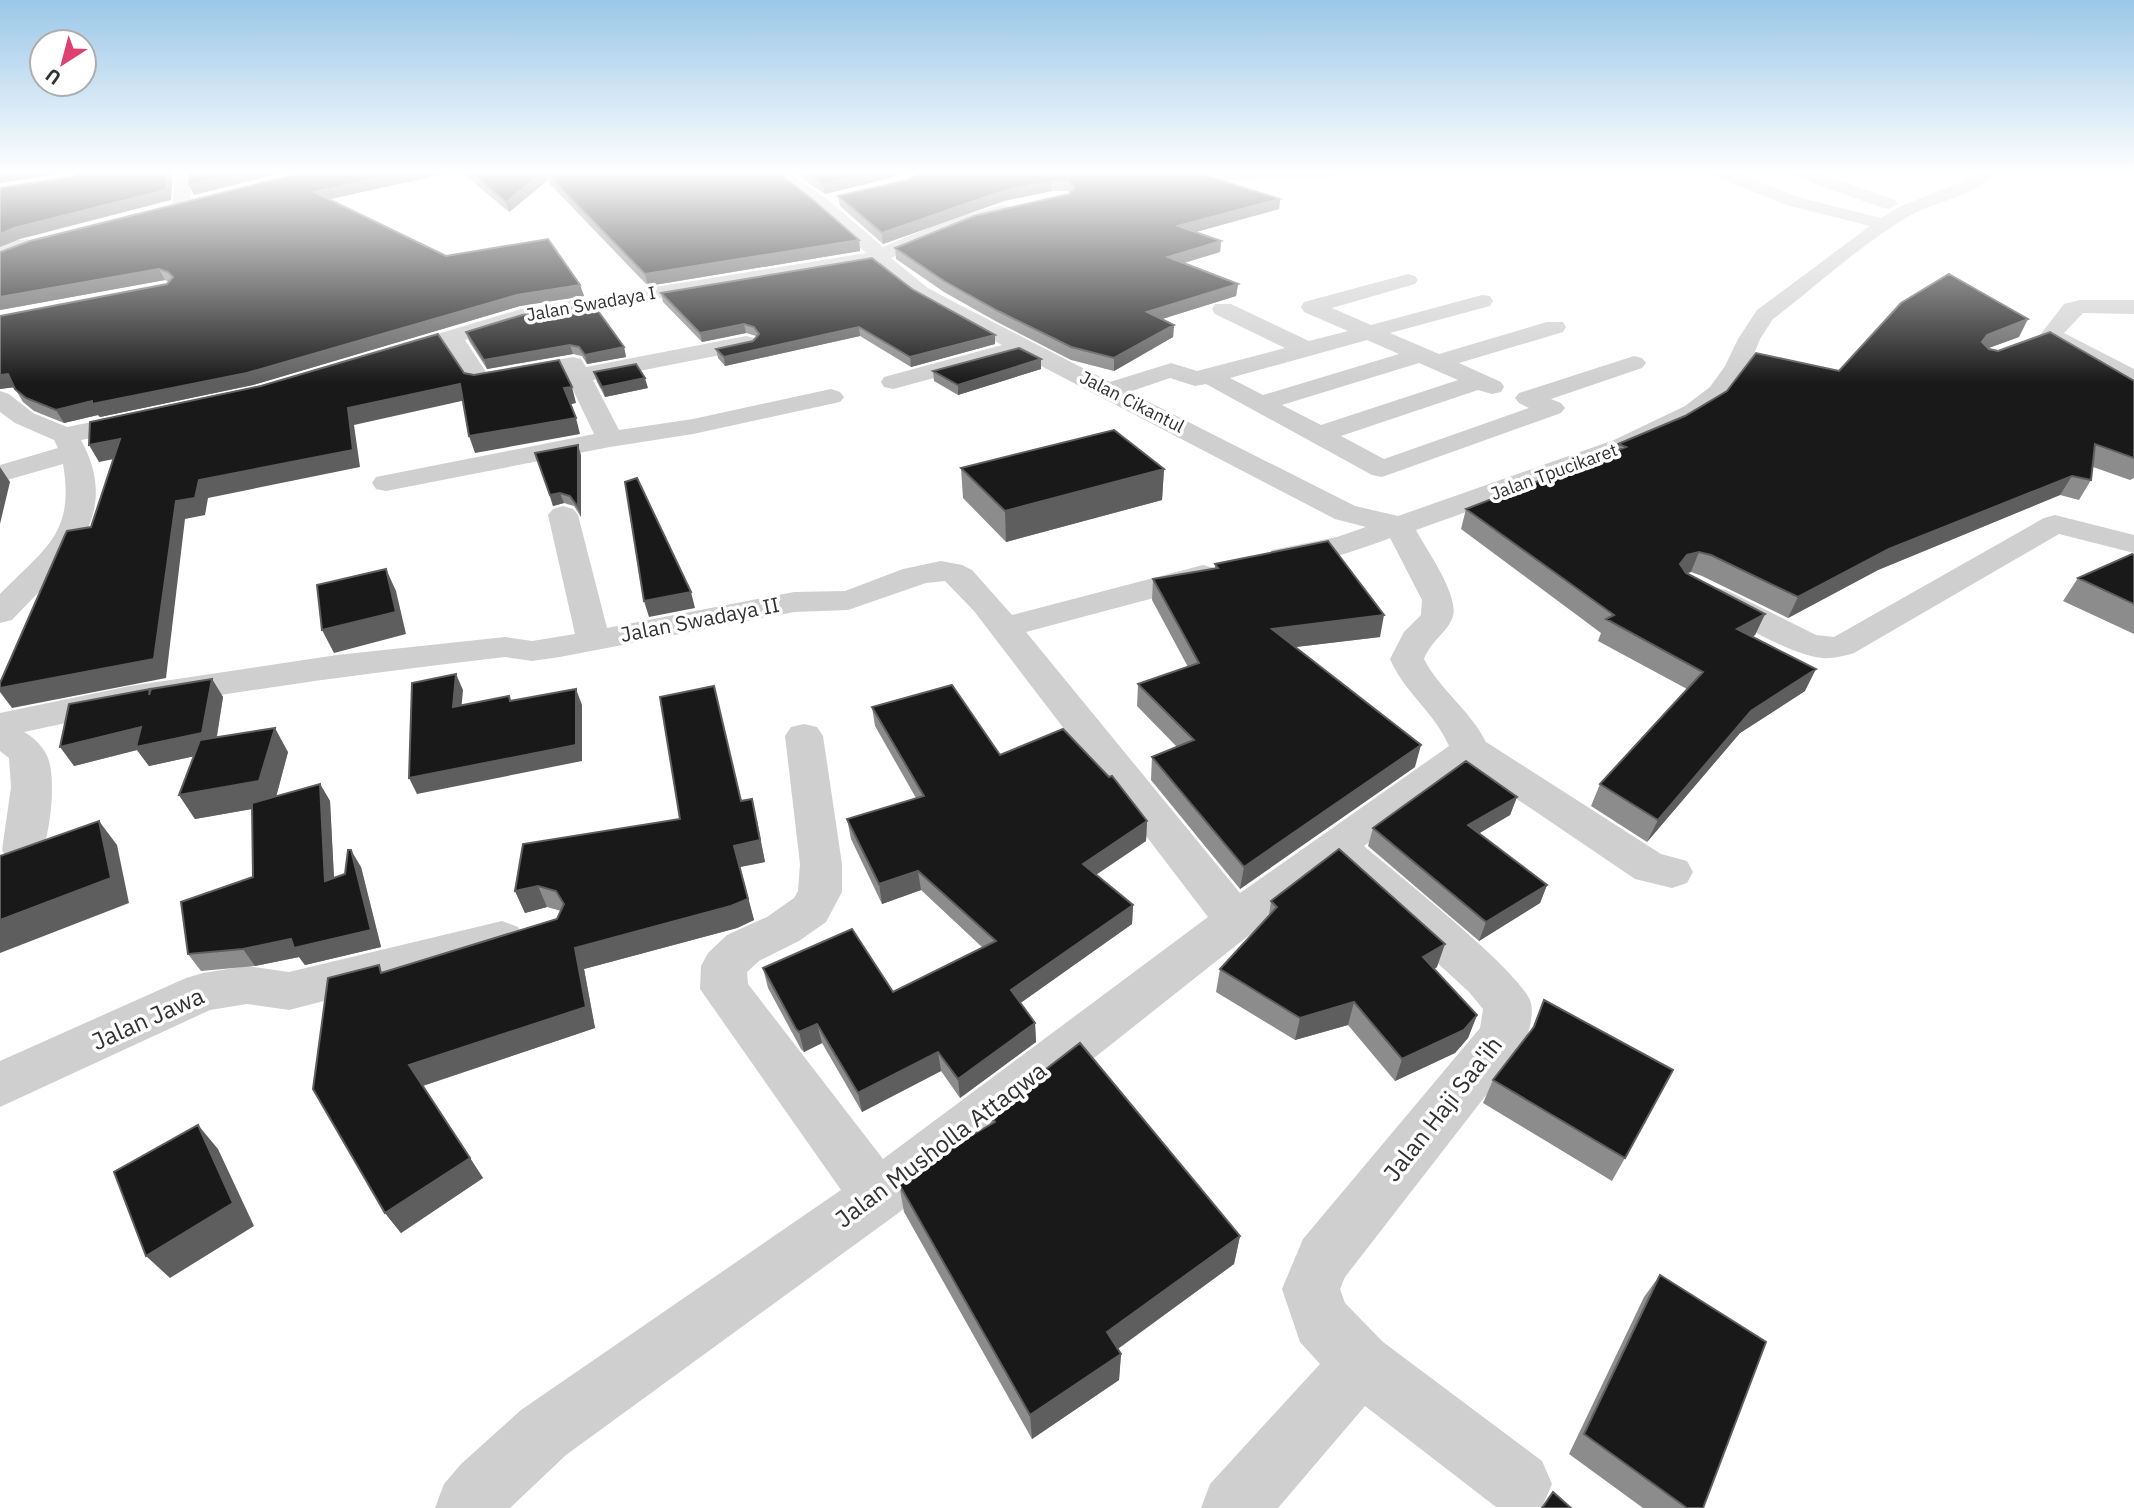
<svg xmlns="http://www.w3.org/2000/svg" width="2134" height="1508" font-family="'IBM Plex Sans',sans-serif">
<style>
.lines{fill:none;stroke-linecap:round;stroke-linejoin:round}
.minor{fill:#cfcfcf;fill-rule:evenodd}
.wall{fill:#8c8c8c}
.shaded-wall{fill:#5e5e5e}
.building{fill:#191919;stroke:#5e5e5e;stroke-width:2}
.labels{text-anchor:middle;stroke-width:7;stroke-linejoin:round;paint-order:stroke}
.far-street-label{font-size:18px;fill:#323232;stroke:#fff}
.street-label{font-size:21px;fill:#323232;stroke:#fff}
.near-street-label{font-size:24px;fill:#323232;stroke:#fff}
</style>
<rect width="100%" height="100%" fill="#fff"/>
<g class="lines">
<path class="minor" d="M176,172H192L190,207L181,212L172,207Z
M788,172L827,199L883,247L947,220L1002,205L1008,206L1011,210L1008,214L945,233L891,258L928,288L954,302L1110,382L1171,363L1197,371L1285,348L1215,314L1212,309L1215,304H1231L1309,341L1348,331L1304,312L1301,307L1304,302L1408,274L1415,276L1418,280L1415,284L1332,308L1371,325L1482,295L1490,296L1493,301L1490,306L1390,333L1439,354L1547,322H1563L1566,327L1563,332L1459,363L1501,382L1504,387L1501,392L1492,394L1478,390L1341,436L1384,459L1529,408L1519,403L1515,398L1519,393L1634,356L1642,358L1646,363L1642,368L1551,399L1561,403L1565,408L1561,413L1382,477L1372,475L1206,384L1195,386L1170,378L1129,392L1355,506L1398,516L1614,440L1685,406L1710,387L1725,366L1738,339L1757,310L1870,226L1786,205L1714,176L1712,172H1735L1798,197L1881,218L1901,206L1954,185L1977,172H1997C1977,196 1938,200 1911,215C1862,243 1818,285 1773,319L1760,339L1749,367L1728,397L1703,416L1634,452L1416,530C1426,549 1462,599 1452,619C1446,633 1432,640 1424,659C1440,690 1470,710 1486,742L1661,854L1687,861L1693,872L1687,883L1672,888L1635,879L1471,768L1364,846C1394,872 1523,973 1531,1003C1534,1018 1528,1037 1521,1050L1345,1277L1340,1289L1345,1303L1383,1342L1542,1461L1552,1484L1542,1507H1496L1365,1406L1278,1508H1201L1210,1484L1320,1364L1300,1342L1282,1289L1303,1239L1480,1028L1483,1009L1469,992L1334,868L897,1214L566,1455L510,1508H435L444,1484L461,1464L521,1410L841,1190L700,989L701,966L708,953L727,935L767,917L794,898L798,891L800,864L785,736L791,727L804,724L817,727L823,736L842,864V892L826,922L799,941L759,961L747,972L748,984L883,1159L1208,917L974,611L945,581L926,583L848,610L794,612L560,657L532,661L505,657C343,676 183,697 24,732C35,738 45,748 49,761C56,785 50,840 38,861L23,865L8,861L2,850L11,787L9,758L0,751V713L130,686L337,655L505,637L532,641L575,634L548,515L553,509L563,506L573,509L578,515L607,628L794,592L845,591L903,569L941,561L962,565L972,570L1012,615L1203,565L1214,568L1219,575L1214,582L1026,632L1240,893L1449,746C1435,713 1404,692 1390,659L1404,632L1421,615L1422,600L1390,538C1361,549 1301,571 1272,564L1267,557L1272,550L1337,537L1366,527L1335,519L1020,355L893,389L884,387L881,382L884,377L1002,345L914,296L874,264L573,312L525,322L465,340L486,372L573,357L581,359L586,367L746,336L754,338L758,343L754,348L746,350L593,380L619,430L693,419L831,389L840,392L844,397L840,402L693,434L610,447L386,491L376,489L372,483L376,477L594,434L565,373L479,388L470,386L445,346L392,362L384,360L380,355L384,350L521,309L866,253L815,207L771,173ZM1367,340L1399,354L1263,395L1230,378ZM1419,363L1458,380L1321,425L1282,405Z
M1161,172H1346L1338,177C1311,178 1173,186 1161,172Z
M1791,172H1815L1895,200L1898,204L1889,209L1883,208L1793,176Z
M28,239L38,245L35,249L0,254V242Z
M2080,300H2134V314L2083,313L2064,333L2134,369V386L2043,340L2040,335L2064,304Z
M0,391L9,394L33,413L67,427L141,412L150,414L154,420L150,426L81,440C125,521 62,566 12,620L0,623V594C45,548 75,534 63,464L0,482V465L58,448L54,440L15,423L0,412Z
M2055,515L2134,535V553L2059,534L1854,653C1844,656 1832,659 1822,658C1787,654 1734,620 1702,604L1698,597L1702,590L1714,587L1726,590L1816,635L1834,637L2044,518Z
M502,921L518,927L525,939L518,951L289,1010L247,1004L210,1010L0,1107V1061L186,978L203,973L247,966L289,972Z"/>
</g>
<path class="wall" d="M305,172H452L329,199L446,256L580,285L584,296L520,306L253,385L100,417L98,415L64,423L34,411L23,402L14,387L0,389V316L167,284L169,282L165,280L0,310Z
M461,172H777L859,240L860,251L648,286L547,181L509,212Z
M792,172H906L890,178L825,194Z
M1195,172L1280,199L1279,209L1195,232L1221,241L1220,252L1184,263L1238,284L1236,296L1162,319L1174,325L1173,337L1114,371L1071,360L999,323L944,292L896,259L895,248L1069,194L1070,193L1068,191H1052L1004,201L883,244L840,206L838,196L903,181Z
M912,289L995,335V344L911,367L860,336L725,366L718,358L716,349L753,341L756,336L746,333L702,342L663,302L661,293Z
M466,332L624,347L626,357L587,364L582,356L573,354L487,369L469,341Z
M2019,337L1988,348L2134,381V478L2130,480L2093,467L2091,480L2079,500L2060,495L1878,570L1788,618L1702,576L1691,572L1686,574L1765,614L1755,635L1752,637L1805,691L1740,733L1647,842L1591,806L1600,784L1687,689L1598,641L1601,633L1461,529L1466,509L1616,451L1618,444L1839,371Z
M1041,369L958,395L934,381L933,371Z
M594,372L648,388L605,397L597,382Z
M535,453L581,455V517L574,506L564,503L553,506Z
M961,468L1164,469L1162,500L1006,542L963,498Z
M2134,555V634L2063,601L2078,578Z
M1215,564L1380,637L1296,647L1415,767L1240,889L1151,780L1152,757L1177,747L1137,706L1138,684L1188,667L1152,600L1153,579L1215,569Z
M212,679L223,697L217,737L288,752L276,796L320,784L330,801L334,878L361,867L381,947L305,965L299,957L255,966L201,971L188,954L253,877L252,809L195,819L179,795L194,756L149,766L137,750L74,766Z
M872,707L1000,755L1147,821L1146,841L1096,875L1133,905L1132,924L1020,1003L1035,1023L1036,1042L960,1098L941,1071L862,1112L822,1043L804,1052L801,1049L768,988L763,968L893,992L983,948L921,890L882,904L851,839L847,819L916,798L875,726Z
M1517,797L1510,815L1479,833L1547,885L1540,903L1479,941L1368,846L1373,828Z
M741,801L757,820L765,862L740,867L754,920L737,928L584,969L595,1028L423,1086L483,1178L401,1233L385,1213L383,972L557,919L561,911L547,907L525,913L515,891L680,819Z
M1271,901L1437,967L1434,969L1477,1015L1468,1038L1455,1053L1395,1081L1348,1025L1295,1040L1216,992L1220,969L1269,915Z
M1544,1000L1625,1158L1612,1181L1483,1103L1493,1080L1531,1031Z
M989,1113L1240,1236L1234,1264L1118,1349L1121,1354L1119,1380L1032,1439L904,1212L899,1184L990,1125Z
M1660,1275L1703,1508H1643L1569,1454L1644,1297Z"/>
<path class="shaded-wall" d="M4,172H71L0,183V173Z
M168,172H173L171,200L20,239L0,247V234Z
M241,172H285L194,195L189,185Z
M404,172H452L318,202L314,192Z
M544,172L547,181L509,212L506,202Z
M876,172H906L890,178L825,194L823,184Z
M1052,181V191L1004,201L883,244L882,233L1003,191Z
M1280,199L1279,209L1178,237V226Z
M859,240L860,251L648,286L645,274Z
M1221,241L1220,252L1167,268L1168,257Z
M159,269L165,280L0,310V297Z
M1238,284L1236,296L1146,324L1147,312Z
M580,285L584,296L520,306L253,385L100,417L98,415L64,423L56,410L517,295Z
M2028,319L2019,337L1978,352L1982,342L1987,335Z
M744,324L746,333L702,342L700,333Z
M1174,325L1173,337L1114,371V358Z
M859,327L860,336L725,366L724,357Z
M995,335V344L911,367L910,357Z
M570,345L573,354L487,369L484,360Z
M624,347L626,357L587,364L585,355Z
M1041,359V369L958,395V385Z
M8,374L16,387L0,389V375Z
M645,378L648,388L605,397L602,387Z
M460,384L466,400L354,425L360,467L208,498L205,515L185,519L166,678L12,708L0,692V688L176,501L199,480L348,408Z
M572,387L576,403L568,405L564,388Z
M576,418L580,434L475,453L469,436Z
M120,439L129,456L99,462L89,445Z
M578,445L581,455V517L578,507Z
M0,467L10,482L0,524Z
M1164,469L1162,500L1006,542L1005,511Z
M2072,476L2060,495L1878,570L1788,618L1798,597L1889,549Z
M560,493L564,503L553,506L550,495Z
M1699,552L1691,572L1678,575L1680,564L1687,555Z
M386,569L396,591L406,634L334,653L322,630Z
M691,592L695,608L649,617L644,601Z
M1765,614L1755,635L1727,650L1737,629Z
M1384,615L1380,637L1269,650L1272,629Z
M1816,669L1805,691L1740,733L1647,842L1658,820L1751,711Z
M456,674L463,690L460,723L453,707Z
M212,679L223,697L214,752L149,766L137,750L74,766L60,747Z
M576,689L582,705V761L417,794L409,778Z
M275,728L288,752L274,805L195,819L179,795Z
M1421,745L1415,767L1240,889L1244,867Z
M320,784L330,801L335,898L325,881Z
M1517,797L1510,815L1463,843L1468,825Z
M752,799L765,862L740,867L754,920L737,928L584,969L595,1028L422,1086L409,1065L575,948L734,846Z
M99,821L117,845L129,903L0,953V920Z
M1147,821L1146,841L1082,884L1083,864Z
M351,850L361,867L381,947L305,965L299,957L255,966L243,949L291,939L371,930Z
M918,871L921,890L882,904L879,884Z
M1547,885L1540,903L1479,941L1486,922Z
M538,886L547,907L525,913L515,891Z
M1133,905L1132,924L1012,1009L1011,990Z
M1445,944L1437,967L1416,980L1423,957Z
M1354,1002L1348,1025L1295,1040L1300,1018Z
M1477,1015L1468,1038L1455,1053L1395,1081L1402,1059Z
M1035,1023L1036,1042L960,1098L958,1079Z
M817,1024L822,1043L804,1052L799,1032Z
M938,1052L941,1071L862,1112L858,1093Z
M198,1125L218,1149L254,1226L170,1278L146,1256Z
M470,1158L483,1178L401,1233L385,1213Z
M1240,1236L1234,1264L1105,1358L1107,1332Z
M1121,1354L1119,1380L1032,1439L1030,1415Z"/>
<path class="building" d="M78,172H168L166,190L14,228L0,234V188L75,176Z
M189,172H241L189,185Z
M305,172H404L314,192L446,256L548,239L580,285L517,295L247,373L92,404V401L56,410L26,398L15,389L8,374L0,375V316L167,284L173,277L168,272L159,269L0,297V252L30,241Z
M470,172H544L506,202Z
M545,172H777L812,199L859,240L645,274Z
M805,172H876L823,184Z
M926,172H1195L1280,199L1178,226L1221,241L1168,257L1238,284L1147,312L1174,325L1114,358L1071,347L998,311L944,281L895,248L974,216L1069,194L1074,188L1068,181H1052L1003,191L882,233L838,196L903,181Z
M872,258L912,289L995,335L910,357L859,327L724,357L716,349L753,341L759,334L754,327L744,324L700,333L661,293Z
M1949,274L2028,319L1987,335L1982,342L1989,349L1998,351L2050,332L2134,381V458L2095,444L2091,480L2072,476L1889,549L1798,597L1711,555L1699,552L1687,555L1680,564L1686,573L1765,614L1737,629L1816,669L1751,711L1658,820L1600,784L1703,672L1606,619L1614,615L1466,509L1626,447L1618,444L1685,416L1727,391L1756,353L1839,371L1901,303Z
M593,304L624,347L585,355L579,347L570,345L484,360L466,332L522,315Z
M438,334L464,373L474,375L559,360L572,387L564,388L576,418L469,436L460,384L348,408L353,450L199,480L195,498L176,501L154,659L0,688V683L65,535L67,531L91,527L120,439L89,445L90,422L261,386Z
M1019,348L1041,359L958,385L933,371Z
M636,364L645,378L602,387L594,372Z
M1114,430L1164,469L1005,511L961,468Z
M578,445V507L570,496L560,493L550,495L535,453Z
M637,478L691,592L644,601L625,482Z
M1328,541L1384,615L1272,629L1421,745L1244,867L1152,757L1194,740L1138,684L1199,663L1153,579L1218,568L1215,564Z
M2132,554L2134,555V604L2078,578Z
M386,569L396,612L322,630L317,585Z
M456,674L453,707L509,696L510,701L576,689V745L409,778L412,683Z
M212,679L202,733L136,747L141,727L60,747L69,704L150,689L149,695L151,689Z
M952,685L1000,755L1063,729L1109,777L1112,776L1147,821L1083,864L1133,905L1011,990L1035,1023L958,1079L938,1052L858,1093L817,1024L799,1032L796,1029L763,968L852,929L893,992L996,941L918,871L879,884L847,819L924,796L872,707Z
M714,686L741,801L752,799L760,840L734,846L748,899L731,906L575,948L586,1007L409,1065L470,1158L385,1213L313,1089L328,978L379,965L381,973L557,919L564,904L556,891L538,886L515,891L523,844L680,819L660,697Z
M275,728L259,781L179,795L200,740Z
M1466,761L1517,797L1468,825L1547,885L1486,922L1373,828Z
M320,784L325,881L345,874L348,850H351L371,930L294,948L291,939L243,949L188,954L181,902L253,877L252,803Z
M99,821L111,878L0,920V856Z
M1339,849L1445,944L1423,957L1477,1015L1464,1030L1402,1059L1354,1002L1300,1018L1220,969L1277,907L1271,901Z
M1544,1000L1673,1070L1625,1158L1493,1080L1534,1027Z
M1080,1043L1240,1236L1107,1332L1121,1354L1030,1415L899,1184L932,1158L995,1122L989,1113Z
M198,1125L233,1203L146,1256L114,1172Z
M1660,1275L1766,1342L1703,1508H1687L1584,1434Z
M1553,1492L1571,1508H1542Z"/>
<linearGradient id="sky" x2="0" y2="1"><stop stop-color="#9bc7e8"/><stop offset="0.45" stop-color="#fff"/><stop offset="1" stop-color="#fff" stop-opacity="0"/></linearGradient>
<rect width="2134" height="383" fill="url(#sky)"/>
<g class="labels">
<g class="far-street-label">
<text transform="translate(591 304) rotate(-10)" y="6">Jalan Swadaya I</text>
<text transform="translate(1132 402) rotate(27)" y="6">Jalan Cikantul</text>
<text transform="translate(1554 472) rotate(-20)" y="6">Jalan Tpucikaret</text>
</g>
<g class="street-label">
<text transform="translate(700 620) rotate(-11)" y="7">Jalan Swadaya II</text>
</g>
<g class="near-street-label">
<text transform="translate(148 1019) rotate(-24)" y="8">Jalan Jawa</text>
<text transform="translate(1443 1109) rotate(-52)" y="8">Jalan Haji Saa'ih</text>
<text transform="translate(941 1145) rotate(-37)" y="8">Jalan Musholla Attaqwa</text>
</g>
</g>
<g transform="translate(63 63) rotate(216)"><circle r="33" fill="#ffffff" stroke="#adadad" stroke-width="2"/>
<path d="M0-5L12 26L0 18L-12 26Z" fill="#dc416f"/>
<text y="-10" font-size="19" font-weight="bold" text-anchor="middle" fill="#323232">U</text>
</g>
</svg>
